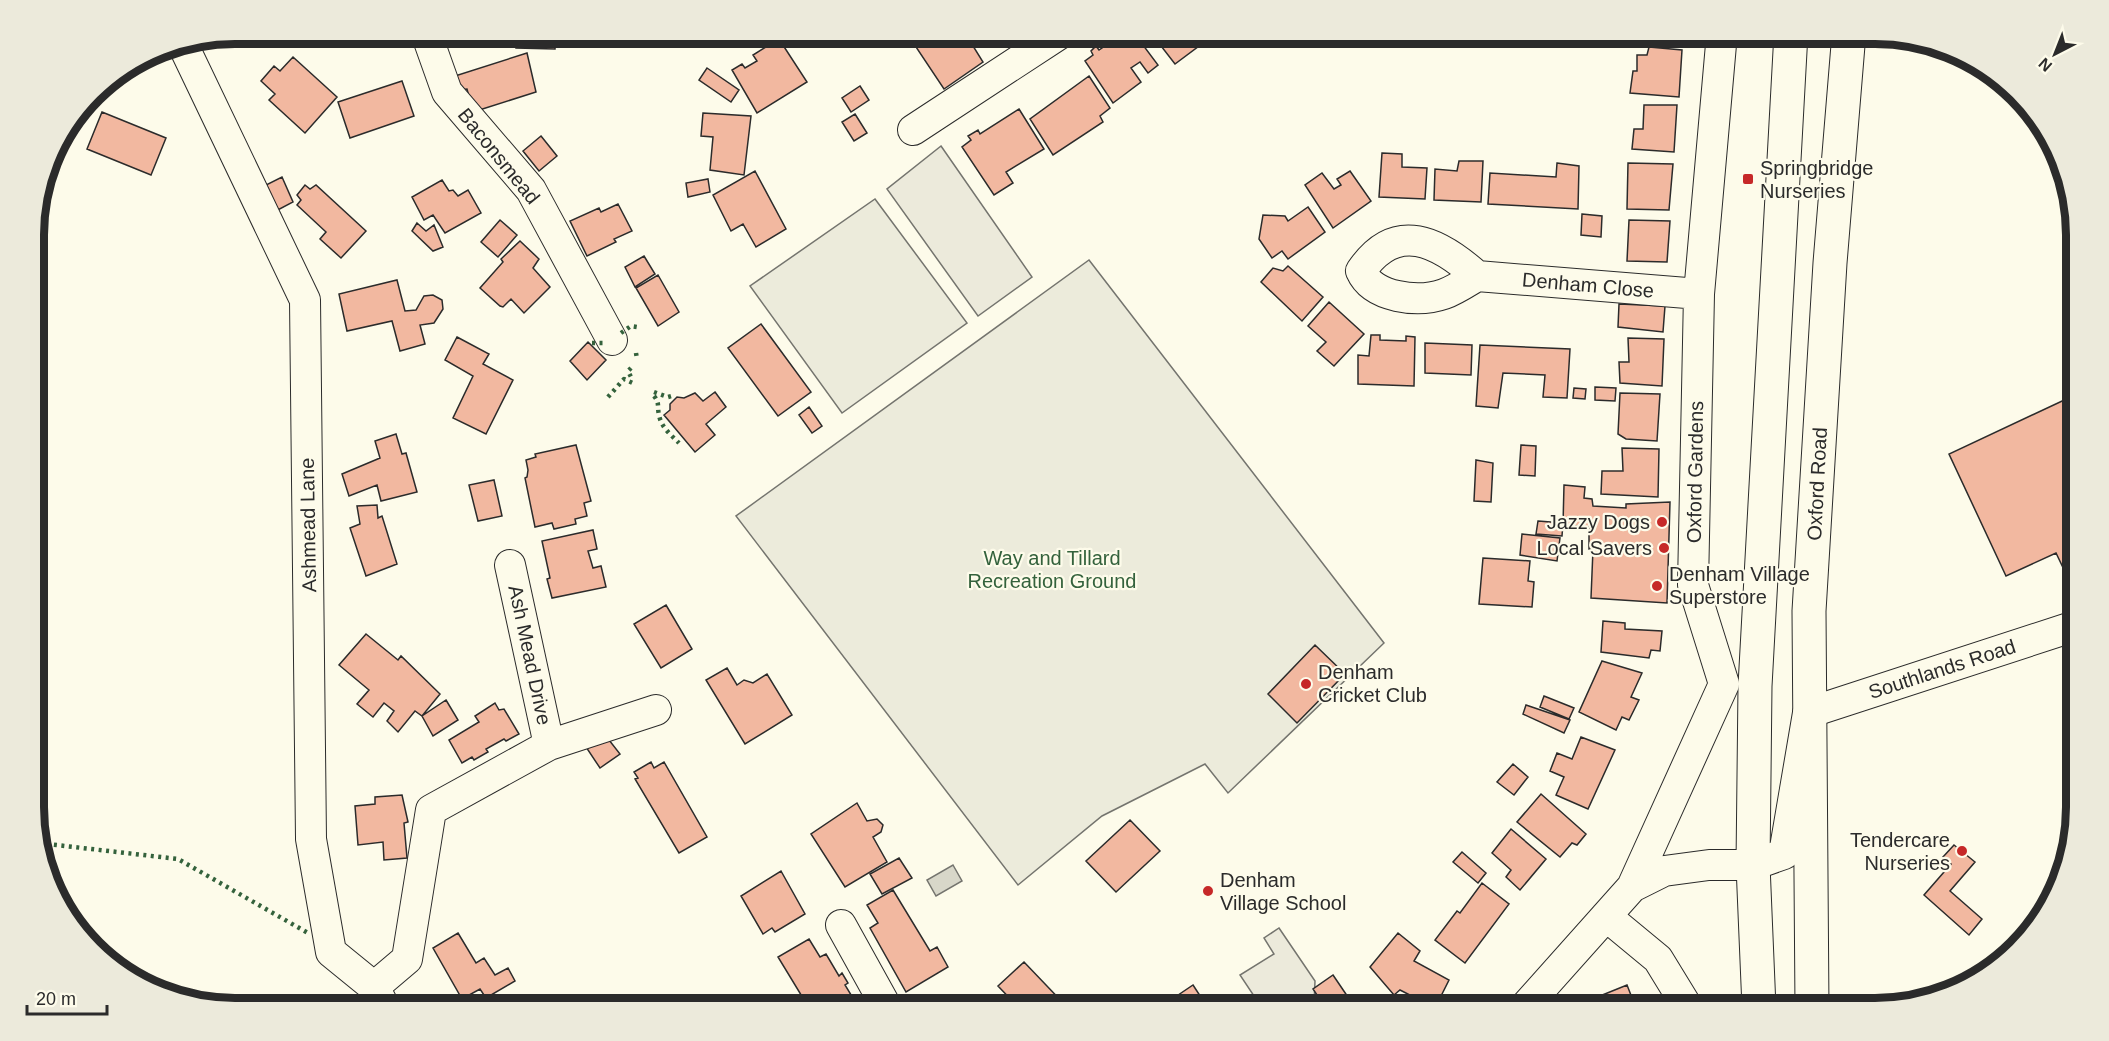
<svg xmlns="http://www.w3.org/2000/svg" width="2109" height="1041" font-family="Helvetica,sans-serif">
<style>
.green{fill:#ecebdb;stroke:#74746e;stroke-width:1.5}
.parking{fill:#eceadb;stroke:#74746e;stroke-width:1.5}
.water{fill:#d8d7c9;stroke:#74746e;stroke-width:1.5}
.building{fill:#f2b8a0;stroke:#2b2b2b;stroke-width:1.5}
.lines{fill:none;stroke-linecap:round;stroke-linejoin:round}
.minor-casing{stroke:#2b2b2b;stroke-width:32}
.highway-casing{stroke:#2b2b2b;stroke-width:35}
.minor{stroke:#fdfbea;stroke-width:30}
.highway{stroke:#fdfbea;stroke-width:33}
.hedge{stroke:#34623c;stroke-width:4.5;stroke-dasharray:3 4.5;stroke-linecap:butt}
.poi-dot{fill:#c62828;stroke:#fdfbea;stroke-width:2}
.labels{text-anchor:middle;stroke-width:4.5;stroke-linejoin:round;paint-order:stroke}
.street-label{font-size:20px;fill:#2b2b2b;stroke:#fdfbea}
.poi-label{font-size:20px;fill:#2b2b2b;stroke:#fdfbea;text-anchor:start}
.park-label{font-size:20px;fill:#34623c;stroke:#fdfbea}
.rim{fill:none;stroke:#2b2b2b;stroke-width:8}
</style>
<rect width="100%" height="100%" fill="#fdfbea"/>
<path class="green" d="M875,199L967,323L842,413L750,286Z
M1089,260L1384,643L1228,793L1205,764L1102,816L1018,885L736,516Z"/>
<path class="parking" d="M941,146L1032,277L978,316L887,189Z
M1279,928L1315,981L1314,1005L1309,1008H1262L1240,975L1274,954L1264,938Z"/>
<path class="water" d="M953,865L962,881L936,896L927,880Z"/>
<path class="building" d="M517,33H556L555,49L516,48Z
M930,33H965L983,62L944,89L914,44Z
M1124,33H1134L1158,65L1148,73L1140,62L1131,68L1141,82L1113,103L1085,61L1093,55L1091,51L1096,46L1099,50Z
M1151,33H1201L1198,36L1203,43L1175,64Z
M1649,33H1684L1683,42L1649,40Z
M779,39L807,82L757,113L732,70L742,64L745,68L757,61L753,55Z
M1649,47L1682,50L1679,97L1630,93L1633,71H1637V55H1647Z
M527,53L536,92L473,112L467,89L458,90L455,76Z
M293,57L337,97L305,133L269,100L275,94L261,81L274,66L280,71Z
M707,68L739,90L731,102L699,80Z
M1089,76L1110,108L1100,116L1103,122L1053,155L1030,119Z
M402,81L414,116L350,138L338,102Z
M860,86L869,100L851,112L842,98Z
M1644,105H1677L1674,152L1632,149L1634,129H1643Z
M1019,109L1044,149L1006,172L1013,183L994,195L962,147L971,140L968,136L978,130L980,134Z
M102,112L166,138L151,175L87,149Z
M703,113L751,116L744,175L710,170L713,137L701,136Z
M855,114L867,133L854,141L842,122Z
M541,136L557,156L539,171L523,151Z
M1382,153L1402,154V167L1427,168L1425,199L1379,197Z
M1459,161H1483L1481,202L1434,200L1435,169L1457,171Z
M1557,163L1579,166L1578,209L1488,204L1490,173L1556,177Z
M1628,163L1673,164L1669,210L1627,209Z
M755,171L786,229L756,247L743,224L731,231L713,195Z
M1350,171L1371,201L1333,228L1305,185L1322,173L1334,189L1341,185L1337,179Z
M282,177L293,202L274,212L262,187Z
M708,179L710,192L688,197L686,183Z
M442,180L449,191L453,190L458,196L468,190L481,213L445,233L433,215L424,220L412,197Z
M305,185L310,189L316,185L366,231L341,258L320,239L326,232L297,205L301,200L297,195Z
M618,204L632,231L614,239L616,242L587,256L570,221L599,208L601,212Z
M1308,207L1325,232L1288,259L1282,251L1272,258L1259,239L1263,215L1285,216L1288,221Z
M1582,214L1602,216L1601,237L1581,235Z
M500,220L517,235L498,257L481,242Z
M1629,220L1670,221L1667,262L1627,261Z
M417,223L426,231L434,225L443,247L433,251L412,231Z
M520,241L539,259L533,268L550,287L524,313L511,299L503,307L500,306L480,288L503,262L501,259Z
M644,256L655,274L635,287L625,267Z
M1288,266L1323,297L1302,321L1261,282L1273,268L1283,271Z
M658,275L679,312L658,326L636,288Z
M397,280L405,311L416,310L424,296L433,295L442,300L443,309L434,323L420,325L425,344L400,351L392,321L347,331L339,294Z
M1329,302L1364,334L1334,366L1317,351L1326,342L1308,326Z
M1619,304L1665,306L1663,332L1618,327Z
M761,324L811,392L778,416L728,348Z
M1371,335H1380V340L1406,341V336L1415,337L1414,386L1358,384V355L1369,356Z
M457,337L489,354L483,364L513,380L486,434L453,418L473,376L445,360Z
M1628,338L1664,339L1662,386L1620,383L1619,362H1629Z
M588,342L606,360L587,380L570,361Z
M1425,343L1472,345L1471,375L1425,373Z
M1480,345L1570,349L1567,398L1543,397L1545,375L1503,373L1498,408L1476,406Z
M1595,387L1616,388L1615,401L1595,400Z
M1574,388L1586,389L1585,399L1573,398Z
M715,392L726,407L706,424L715,435L695,452L664,415L670,410V404L677,397L684,398L695,393L703,401Z
M1620,393L1660,394L1657,441L1626,439L1618,434Z
M2075,395V575L2068,578L2056,553L2006,576L1949,454Z
M809,407L822,426L812,433L799,415Z
M396,434L402,454L406,453L417,492L381,501L377,485L349,496L342,474L380,458L375,441Z
M576,445L591,501L584,503L587,516L575,519L576,524L554,529L552,523L535,527L525,478L527,477L528,470L526,460L536,457L535,454Z
M1521,445L1536,446L1535,476L1519,475Z
M1622,448L1659,449L1658,497L1601,494L1602,471H1623Z
M1476,460L1493,463L1491,502L1474,501Z
M494,480L502,516L478,521L469,485Z
M1564,485L1585,487L1584,498L1592,499L1593,506L1626,508V504L1670,502L1667,603L1591,598L1593,549H1589V527L1563,525Z
M377,505L378,518L382,516L397,564L366,576L350,528L360,524L357,506Z
M1538,521L1563,523L1562,536L1536,534Z
M593,530L597,549L588,551L593,568L601,566L606,587L552,598L547,579L550,578L542,541Z
M1522,534L1560,538L1557,561L1520,555Z
M1483,558L1530,561L1528,581L1534,582L1532,607L1479,604Z
M666,605L692,649L661,668L634,624Z
M1603,621L1625,623V629L1662,631L1660,651L1651,650L1649,658L1601,652Z
M366,634L398,660L401,656L440,694L422,716L415,711L398,732L387,721L394,711L384,703L373,717L357,704L369,690L339,665Z
M1315,645L1345,674L1297,723L1268,694Z
M1602,661L1642,673L1631,697L1639,700L1629,720L1622,717L1616,730L1579,712Z
M727,668L737,685L744,680L753,683L767,674L792,715L745,744L706,680Z
M1544,696L1574,708L1569,719L1540,707Z
M446,700L458,720L433,736L422,716Z
M495,703L499,710L504,709L519,734L506,741L504,739L486,749L488,752L474,760L472,757L462,763L449,740L479,722L475,716Z
M1526,705L1570,720L1564,733L1523,714Z
M602,731L620,754L600,768L584,744Z
M1581,737L1615,750L1588,809L1556,795L1564,777L1550,771L1557,753L1572,759Z
M651,762L654,768L664,762L707,837L679,853L635,779L638,778L634,772Z
M1513,764L1528,777L1514,795L1497,782Z
M1541,794L1586,834L1577,845L1572,843L1560,857L1517,822Z
M402,795L408,822L404,823L407,858L384,860L383,842L358,845L355,806L375,804V797Z
M857,803L867,821L877,819L883,825L881,832L873,837L887,862L845,887L811,834Z
M1130,820L1160,851L1116,892L1086,861Z
M1511,829L1546,859L1520,890L1506,877L1511,870L1492,853Z
M1954,845L1975,862L1950,891L1982,919L1969,935L1924,895L1951,864L1943,857Z
M1462,852L1486,873L1478,883L1453,862Z
M899,858L912,878L882,894L870,874Z
M781,871L805,914L775,932L772,928L763,934L741,896Z
M1482,883L1509,904L1465,963L1435,940L1457,911L1460,913Z
M893,890L930,951L937,947L948,967L906,992L870,928L878,923L867,905Z
M458,933L476,963L484,958L495,975L508,968L515,981L486,998L480,989L462,999L433,948Z
M1398,933L1420,951L1414,961L1449,980L1435,1008L1400,990L1394,995L1370,967Z
M809,939L820,957L826,954L839,976L842,973L848,983L845,985L859,1008H809L778,957Z
M1024,962L1068,1008H1019L998,986Z
M1333,975L1354,1006L1352,1008H1316L1323,1004L1313,989Z
M1193,985L1208,1008H1159Z
M1627,985L1636,1008H1593L1590,1000Z"/>
<g class="lines">
<g class="minor-casing">
<path id="minor" d="M426,33L447,92L531,190L612,340
M183,45L305,300L311,839L331,952L374,987L385,1008
M913,130L1061,33
M1477,276C1467,282 1455,290 1444,294C1418,303 1373,298 1361,271C1396,219 1439,242 1477,276L1699,294
M510,565L549,745
M1632,887L1664,871L1709,865H1753L1784,854L1808,713L2075,626
M1606,916L1658,959L1688,1008
M841,925L887,1008
M374,987L407,959L431,810L549,745L656,710
M1524,1008L1632,887L1724,684L1693,585L1699,294L1722,33"/>
</g>
<g class="highway-casing">
<path id="highway" d="M1759,1008L1753,865L1755,686L1791,33
M1812,1008L1809,611L1830,263L1849,33"/>
</g>
<use href="#minor" class="minor"/>
<use href="#highway" class="highway"/>
<path class="hedge" d="M1332,33L1336,39
M621,333L631,326L637,327
M592,343H603
M636,353L637,359
M631,368L628,371L631,377
M654,392L668,397L675,395
M654,396C660,403 657,407 659,415C661,427 671,435 679,443
M608,397L624,379L635,384
M39,843L178,859L308,933"/>
</g>
<g class="poi-dot">
<rect x="1742" y="173" width="12" height="12" rx="3"/>
<circle cx="1662" cy="522" r="6"/>
<circle cx="1664" cy="548" r="6"/>
<circle cx="1657" cy="586" r="6"/>
<circle cx="1306" cy="684" r="6"/>
<circle cx="1962" cy="851" r="6"/>
<circle cx="1208" cy="891" r="6"/>
</g>
<g class="labels">
<g class="street-label">
<text transform="translate(499 156) rotate(51)" y="7">Baconsmead</text>
<text transform="translate(1588 285) rotate(5)" y="7">Denham Close</text>
<text transform="translate(1695 472) rotate(-89)" y="7">Oxford Gardens</text>
<text transform="translate(1817 484) rotate(-87)" y="7">Oxford Road</text>
<text transform="translate(308 525) rotate(-91)" y="7">Ashmead Lane</text>
<text transform="translate(530 655) rotate(78)" y="7">Ash Mead Drive</text>
<text transform="translate(1942 669) rotate(-18)" y="7">Southlands Road</text>
</g>
<g class="poi-label">
<text x="1760" y="175">Springbridge<tspan x="1760" dy="23">Nurseries</tspan></text>
<text x="1650" y="529" text-anchor="end">Jazzy Dogs</text>
<text x="1652" y="555" text-anchor="end">Local Savers</text>
<text x="1669" y="581">Denham Village<tspan x="1669" dy="23">Superstore</tspan></text>
<text x="1318" y="679">Denham<tspan x="1318" dy="23">Cricket Club</tspan></text>
<text x="1950" y="847" text-anchor="end">Tendercare<tspan x="1950" dy="23">Nurseries</tspan></text>
<text x="1220" y="887">Denham<tspan x="1220" dy="23">Village School</tspan></text>
</g>
<g class="park-label">
<text x="1052" y="565">Way and Tillard<tspan x="1052" dy="23">Recreation Ground</tspan></text>
</g>
</g>
<path d="M0 0H2109V1041H0ZM235 44H1875A191 191 0 0 1 2066 235V807A191 191 0 0 1 1875 998H235A191 191 0 0 1 44 807V235A191 191 0 0 1 235 44Z" fill="#eceadb" fill-rule="evenodd"/>
<path class="rim" d="M235 44H1875A191 191 0 0 1 2066 235V807A191 191 0 0 1 1875 998H235A191 191 0 0 1 44 807V235A191 191 0 0 1 235 44Z"/>
<g transform="translate(2055 54) rotate(222)" stroke="#fdfbea" stroke-width="4.5" paint-order="stroke">
<path d="M0-4.5L10 22L0 15L-10 22Z" fill="#2b2b2b"/>
<text y="-9" font-size="16" font-weight="bold" text-anchor="middle" fill="#2b2b2b">N</text>
</g>
<path d="M27 1005v9h80v-9" fill="none" stroke="#2b2b2b" stroke-width="3"/>
<text x="36" y="1005" font-size="18" fill="#2b2b2b" stroke="#fdfbea" stroke-width="4.5" paint-order="stroke">20 m</text>
</svg>
